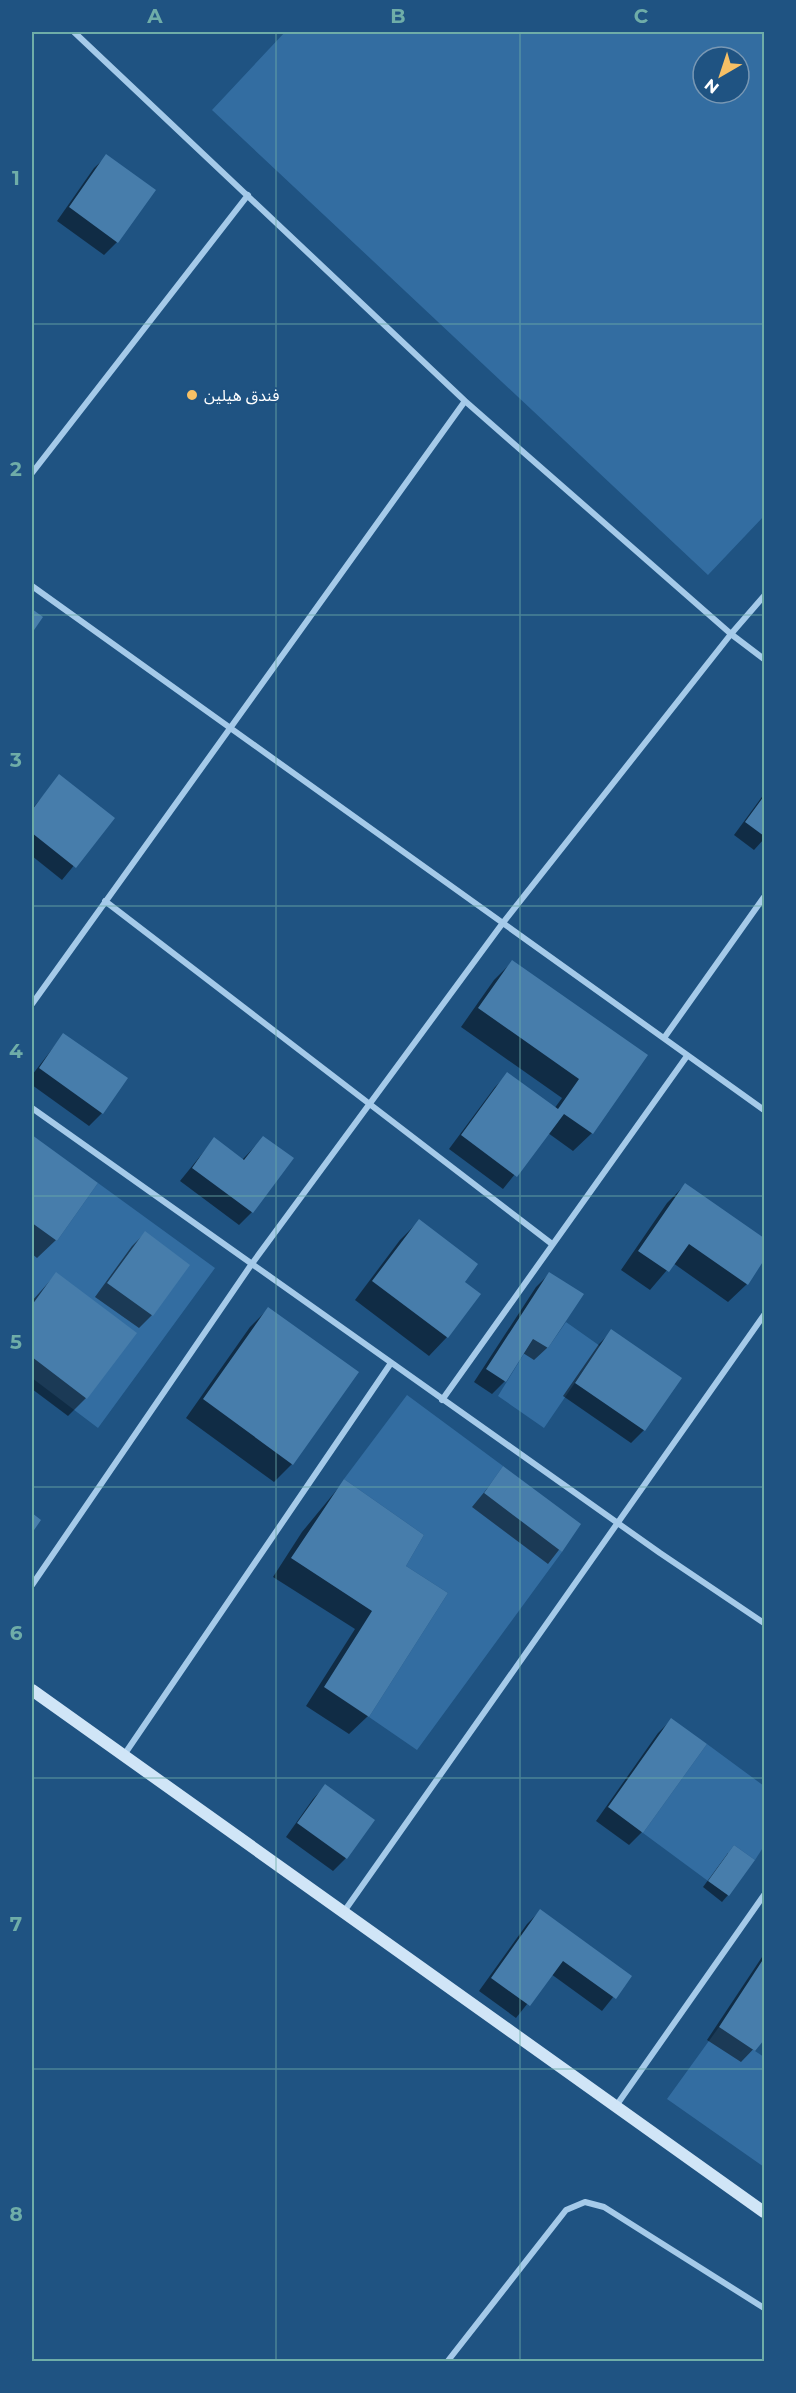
<svg xmlns="http://www.w3.org/2000/svg" width="796" height="2393" font-family="Montserrat,'Noto Sans Arabic',sans-serif">
<style>
.green{fill:#336da1;fill-rule:evenodd}
.shadow{fill:#0007}
.building{fill:#477dab}
.lines{fill:none;stroke-linecap:round;stroke-linejoin:round}
.street{stroke:#a5cae9;stroke-width:6}
.secondary{stroke:#d0e5f7;stroke-width:12}
.grid{fill:none;stroke:#6fada8;stroke-width:1.5;stroke-opacity:0.55}
.poi-dot{fill:#f7c065;stroke:#1f5382;stroke-width:2}
.labels{text-anchor:middle;stroke-width:4.5;stroke-linejoin:round;paint-order:stroke}
.poi-label{font-size:16px;fill:#fff;stroke:#1f5382;text-anchor:start}
.neatline{fill:none;stroke:#6fada8;stroke-width:2}
.grid-label{font-size:20px;text-anchor:middle;font-weight:bold;fill:#6fada8}
</style>
<rect width="100%" height="100%" fill="#1f5382"/>
<path class="green" d="M285,32H764V516L708,575L212,110ZM703,57H739V93H703Z
M98,1183L215,1268L98,1428L32,1378V1223L57,1241Z
M566,1322L600,1346L544,1428L498,1396L533,1339L548,1348Z
M407,1395L503,1466L484,1493L562,1552L417,1750L369,1717L448,1593L406,1566L424,1535L344,1479Z
M707,1744L764,1786V1846L755,1860L734,1845L708,1881L643,1833Z
M719,2027L764,2057V2167L667,2099Z"/>
<path class="shadow" d="M107,156L117,242L104,255L57,221L94,168Z
M60,776L113,818L62,880L32,856V809Z
M764,794V839L754,850L734,835Z
M512,962L646,1056L592,1133L573,1151L548,1133L503,1189L449,1149L495,1087L508,1074L554,1109L562,1098L461,1027L494,980Z
M63,1035L102,1113L89,1126L32,1085V1075Z
M32,1137L96,1184L56,1240L37,1258L32,1254Z
M263,1138L252,1212L239,1225L180,1181L214,1139L242,1160Z
M685,1185L764,1240V1258L747,1284L728,1302L673,1263L650,1290L621,1270L667,1203Z
M419,1221L463,1282L447,1337L429,1356L355,1300L400,1240Z
M145,1233L188,1265L152,1315L139,1328L95,1297L132,1246Z
M56,1274L86,1398L68,1416L32,1389V1301Z
M549,1274L581,1295L547,1348L534,1360L523,1353L505,1381L492,1394L474,1382L536,1287Z
M268,1309L292,1464L274,1482L186,1418L250,1327Z
M612,1331L644,1430L631,1443L563,1396L599,1344Z
M504,1468L579,1524L548,1564L472,1507Z
M344,1481L404,1567L368,1716L349,1734L306,1706L355,1629L273,1577L302,1532Z
M671,1720L642,1832L629,1845L596,1821L658,1733Z
M325,1786L346,1858L333,1871L286,1837L313,1799Z
M728,1853V1895L722,1902L703,1887Z
M540,1911L630,1976L602,2011L551,1974L516,2018L479,1991L527,1924Z
M764,1954V2038L741,2062L707,2040Z"/>
<path class="building" d="M106,154L156,190L118,243L69,207Z
M32,609L43,617L32,633Z
M59,774L115,818L76,868L32,833V810Z
M764,796V836L745,822Z
M512,960L648,1055L593,1134L564,1114L517,1177L461,1135L507,1072L558,1109L579,1079L478,1008Z
M63,1033L128,1078L103,1114L39,1068Z
M32,1135L98,1183L57,1241L32,1223Z
M263,1136L294,1158L253,1213L192,1168L214,1137L244,1160Z
M685,1183L764,1238V1260L748,1285L689,1244L669,1272L638,1251Z
M419,1219L478,1264L465,1282L481,1294L448,1338L372,1281Z
M145,1231L190,1265L153,1316L107,1283Z
M56,1272L137,1333L87,1399L32,1357V1305Z
M549,1272L584,1294L548,1348L533,1339L506,1382L486,1369Z
M268,1307L359,1372L293,1465L203,1399Z
M611,1329L682,1378L645,1431L575,1383Z
M503,1466L581,1524L562,1552L484,1493Z
M344,1479L424,1535L406,1566L448,1593L369,1717L324,1687L372,1611L291,1558Z
M32,1513L41,1520L32,1533Z
M671,1718L707,1744L643,1833L608,1807Z
M325,1784L375,1820L347,1859L297,1823Z
M734,1845L755,1860L729,1896L708,1881Z
M540,1909L632,1976L616,1999L563,1961L530,2006L491,1978Z
M764,1958V2040L755,2051L719,2027Z"/>
<g class="lines">
<path class="street" d="M74,32L465,401L731,634L764,659
M32,473L248,195
M32,586L764,1110
M105,901L552,1244
M32,1004L465,401
M664,1038L764,897
M32,1108L660,1553L764,1623
M442,1400L687,1056
M32,1585L251,1265L502,924L731,634L764,596
M124,1755L391,1363
M343,1913L764,1315
M616,2106L764,1895
M447,2362L566,2210L585,2202L604,2207L764,2308"/>
<path class="secondary" d="M32,1690L764,2212"/>
</g>
<path class="grid" d="M276,32V2362M520,32V2362M32,324H764M32,615H764M32,906H764M32,1196H764M32,1487H764M32,1778H764M32,2069H764"/>
<circle class="poi-dot" cx="192" cy="395" r="6"/>
<g class="labels">
<g class="poi-label">
<text x="204" y="401">فندق هيلين</text>
</g>
</g>
<rect width="796" height="2393" fill="none" stroke="#1f5382" stroke-width="66"/>
<g transform="translate(721 75) rotate(219)"><circle r="28" fill="#1f5382" stroke="#7998b4" stroke-width="1.5"/>
<path d="M0-4.5L10 22L0 15L-10 22Z" fill="#f7c065"/>
<text y="-9" font-size="16" font-weight="bold" text-anchor="middle" fill="#ffffff">N</text>
</g>
<rect x="33" y="33" width="730" height="2327" class="neatline"/>
<g class="grid-label">
<text x="155" y="23">A</text>
<text x="398" y="23">B</text>
<text x="641" y="23">C</text>
<text x="16" y="185">1</text>
<text x="16" y="476">2</text>
<text x="16" y="767">3</text>
<text x="16" y="1058">4</text>
<text x="16" y="1349">5</text>
<text x="16" y="1640">6</text>
<text x="16" y="1931">7</text>
<text x="16" y="2221">8</text>
</g>
</svg>
